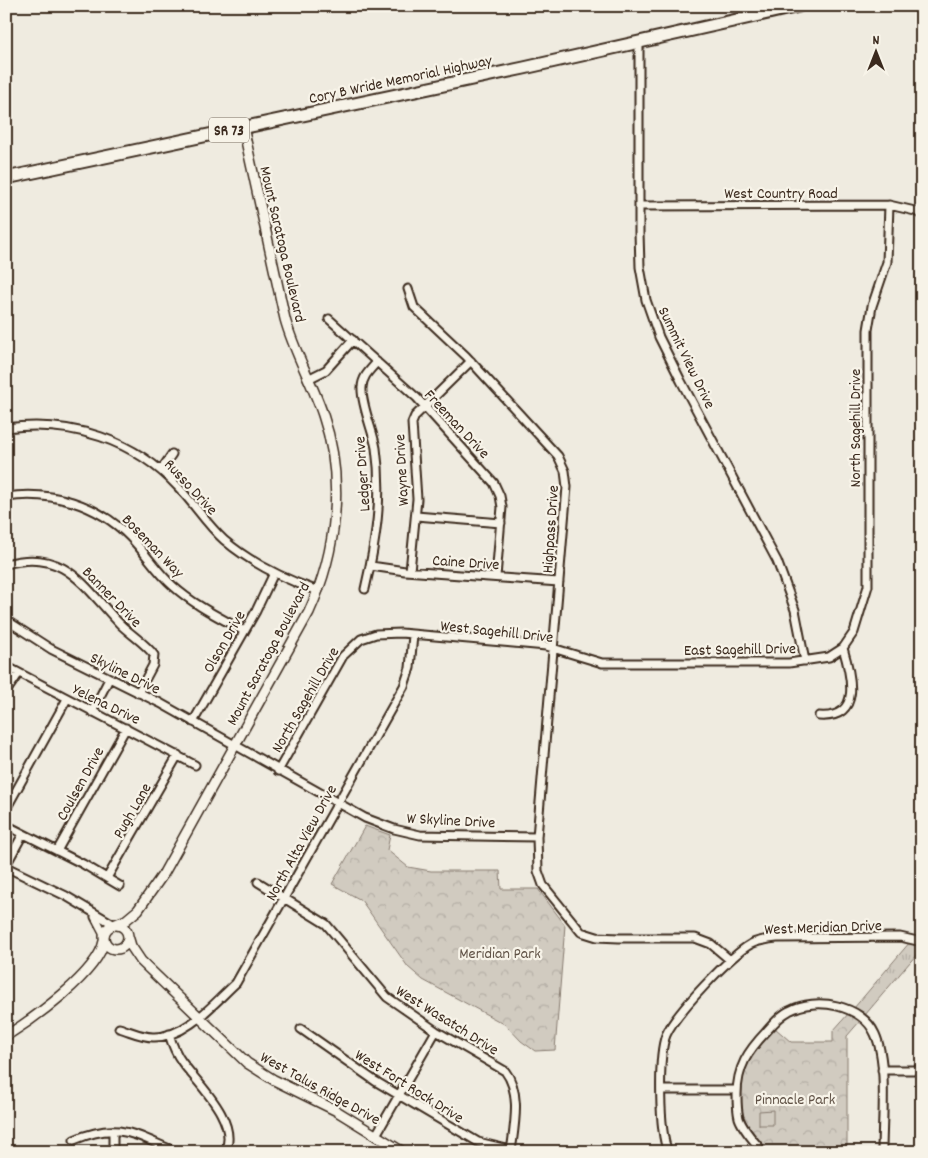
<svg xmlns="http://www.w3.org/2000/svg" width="928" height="1158" font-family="Dekko,sans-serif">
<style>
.grass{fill:url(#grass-tufts);stroke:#867a6f}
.forest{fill:url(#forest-crowns);stroke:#867a6f}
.garden{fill:#d1cbc0;stroke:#867a6f}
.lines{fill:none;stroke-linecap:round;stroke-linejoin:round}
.minor-casing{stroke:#3b2a1e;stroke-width:11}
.tertiary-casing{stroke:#3b2a1e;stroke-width:12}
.trunk-casing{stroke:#3b2a1e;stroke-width:15}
.minor{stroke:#f7f3e8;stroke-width:7}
.tertiary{stroke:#f7f3e8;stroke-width:9}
.trunk{stroke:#f7f3e8;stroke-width:11}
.labels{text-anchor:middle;stroke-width:4.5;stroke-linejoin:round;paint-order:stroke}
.shield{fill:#f7f3e8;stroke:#73665b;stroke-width:1}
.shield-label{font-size:15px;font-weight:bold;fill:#3b2a1e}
.street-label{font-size:16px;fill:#3b2a1e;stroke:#f7f3e8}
.park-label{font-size:16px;fill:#605246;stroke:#f7f3e8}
</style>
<defs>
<pattern id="grass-tufts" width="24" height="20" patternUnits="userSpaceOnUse" patternTransform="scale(1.25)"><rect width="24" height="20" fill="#d1cbc0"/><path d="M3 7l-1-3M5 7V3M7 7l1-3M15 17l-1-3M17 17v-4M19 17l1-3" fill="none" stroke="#b4aea5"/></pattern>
<pattern id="forest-crowns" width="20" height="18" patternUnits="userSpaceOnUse" patternTransform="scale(1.25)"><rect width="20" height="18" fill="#d1cbc0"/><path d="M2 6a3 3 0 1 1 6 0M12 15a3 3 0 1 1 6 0" fill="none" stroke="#b4aea5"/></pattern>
</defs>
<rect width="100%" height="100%" fill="#efebe0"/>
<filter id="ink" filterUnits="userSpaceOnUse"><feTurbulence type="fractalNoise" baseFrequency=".02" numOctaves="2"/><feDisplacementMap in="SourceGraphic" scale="10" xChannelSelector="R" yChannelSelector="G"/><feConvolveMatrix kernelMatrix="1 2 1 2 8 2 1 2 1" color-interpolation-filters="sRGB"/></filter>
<g filter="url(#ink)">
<path class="grass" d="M910,942L922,948L865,1015L854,1008Z"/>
<path class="forest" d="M365,826L390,835L387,850L408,867L431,871H500L501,889H538L565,925L555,1050L535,1051L521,1041L506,1025L423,980L408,967L361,900L332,884Z
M849,1013L860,1021L847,1036V1152H767C759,1141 750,1132 745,1119C737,1100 741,1068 753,1051C759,1043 768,1036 775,1028L791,1042H833V1031Z"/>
<path class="garden" d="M773,1110V1125H759V1111Z"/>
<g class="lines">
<g class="minor-casing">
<path id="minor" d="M639,43V232L640,267L646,300L659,337L681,381L777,561L795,610L805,661
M639,206L889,205L915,211L922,215
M408,289L414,307L466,356L558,456L565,471L567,487L537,837L538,871L543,885L581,932L597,937L619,938H695L711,944L730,960
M329,319L417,398L494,483L500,496L502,507L496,577
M308,379L326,370L353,340
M6,428C71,419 135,440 179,488C195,505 207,525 224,540C252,564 284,579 318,591
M161,470L172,454
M6,497C51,490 97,504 130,537C145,552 156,571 173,586C194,605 219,617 244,631
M416,516L501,523
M6,564C65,547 85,588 120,624C130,634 145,643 154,655L153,665L138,693
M371,566L405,571L559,582
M410,571L417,499L412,423L415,416L471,361
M365,589C376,542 383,496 376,448C373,431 361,404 362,388C362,377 370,370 377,362
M6,620L51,649L160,703L365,818L394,829L420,835L537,837
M6,666L195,765
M6,692L19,673
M92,712L109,679
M819,716C863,719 851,675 843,648
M193,722L256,611L274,573
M278,771L343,656L361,639L376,634L401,633L546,646L602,663H789L829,657L843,648L854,632L868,586V330L872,306L887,262L889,205
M6,809L67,699
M6,825L83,864L120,886
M57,851L126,728
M6,865L23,834
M6,867L66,896L113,924
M107,878L178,755
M258,882L326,924L387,997L436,1031L505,1071C522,1093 514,1126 511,1152
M95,917L104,934
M119,1028C130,1031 141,1037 153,1037C186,1038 214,1003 236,983L404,686L410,668L413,635
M301,1029L375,1081L478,1142L511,1150
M169,1034C172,1044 176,1054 182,1062C197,1083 240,1121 225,1152
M882,1070H922
M662,1090H737
M113,1131V1152
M376,1135L436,1031
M74,1140C120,1120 136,1136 177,1152
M668,1152C659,1131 658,1056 666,1035C675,1014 731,955 751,944C759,940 768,939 777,938L900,937L922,942
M763,1152C755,1142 743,1130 739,1118C737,1110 737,1102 737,1095C737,1067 748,1051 766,1032C773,1024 779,1016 789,1011C816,996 862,1005 875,1034C888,1062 882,1120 882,1152"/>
</g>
<g class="tertiary-casing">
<path id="tertiary" d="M116,924L126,920L138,910L164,873L309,612C337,551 345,479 323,415C312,382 294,352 285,319L243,127
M104 937a12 12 0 1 1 24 0a12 12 0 1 1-24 0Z
M128,936L131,946L141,961L247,1063L274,1080L335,1110L403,1152
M6,1036C33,1019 98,973 104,941"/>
</g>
<g class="trunk-casing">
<path id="trunk" d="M6,178L524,68L799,6"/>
</g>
<use href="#minor" class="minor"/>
<use href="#tertiary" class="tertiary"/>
<use href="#trunk" class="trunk"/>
</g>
</g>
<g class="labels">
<rect class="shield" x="209" y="117.5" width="40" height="25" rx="4"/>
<g class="shield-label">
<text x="229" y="135">SR 73</text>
</g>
<g class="street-label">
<text transform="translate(400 78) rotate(-12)" y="6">Cory B Wride Memorial Highway</text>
<text x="781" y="198">West Country Road</text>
<text transform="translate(284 244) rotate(77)" y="6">Mount Saratoga Boulevard</text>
<text transform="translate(688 357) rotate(64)" y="6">Summit View Drive</text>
<text transform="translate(458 423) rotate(47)" y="6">Freeman Drive</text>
<text transform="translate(854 428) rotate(-90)" y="6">North Sagehill Drive</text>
<text transform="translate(400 470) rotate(-93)" y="6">Wayne Drive</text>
<text transform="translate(361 474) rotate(-94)" y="6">Ledger Drive</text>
<text transform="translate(192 486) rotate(47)" y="6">Russo Drive</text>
<text transform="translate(549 529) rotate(-86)" y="6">Highpass Drive</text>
<text transform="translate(154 545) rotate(46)" y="6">Boseman Way</text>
<text transform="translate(466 561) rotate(4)" y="6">Caine Drive</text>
<text transform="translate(113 596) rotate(46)" y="6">Banner Drive</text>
<text transform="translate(497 630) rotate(6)" y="6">West Sagehill Drive</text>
<text transform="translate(223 641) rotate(-60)" y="6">Olson Drive</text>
<text transform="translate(740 648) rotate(-1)" y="6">East Sagehill Drive</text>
<text transform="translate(267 653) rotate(-62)" y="6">Mount Saratoga Boulevard</text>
<text transform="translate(126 672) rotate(26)" y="6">Skyline Drive</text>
<text transform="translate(304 699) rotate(-60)" y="6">North Sagehill Drive</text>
<text transform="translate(107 703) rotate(26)" y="6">Yelena Drive</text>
<text transform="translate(79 783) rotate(-61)" y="6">Coulsen Drive</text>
<text transform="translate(131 810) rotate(-60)" y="6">Pugh Lane</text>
<text transform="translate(451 819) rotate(3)" y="6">W Skyline Drive</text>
<text transform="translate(300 842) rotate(-61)" y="6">North Alta View Drive</text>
<text transform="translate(823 926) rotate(-2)" y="6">West Meridian Drive</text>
<text transform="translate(448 1019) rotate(32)" y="6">West Wasatch Drive</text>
<text transform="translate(410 1085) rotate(32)" y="6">West Fort Rock Drive</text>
<text transform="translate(321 1087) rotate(29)" y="6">West Talus Ridge Drive</text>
</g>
<g class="park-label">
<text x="500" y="958">Meridian Park</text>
<text x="795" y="1104">Pinnacle Park</text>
</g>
</g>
<rect width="928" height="1158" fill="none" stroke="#f7f3e8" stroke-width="25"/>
<rect x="12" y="12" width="903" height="1133" fill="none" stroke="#3b2a1e" stroke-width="2" filter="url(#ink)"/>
<g transform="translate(876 52)" stroke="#f7f3e8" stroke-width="4" paint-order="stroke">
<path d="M0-4L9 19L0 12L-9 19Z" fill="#3b2a1e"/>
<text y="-8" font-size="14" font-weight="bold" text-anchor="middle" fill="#3b2a1e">N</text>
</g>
</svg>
